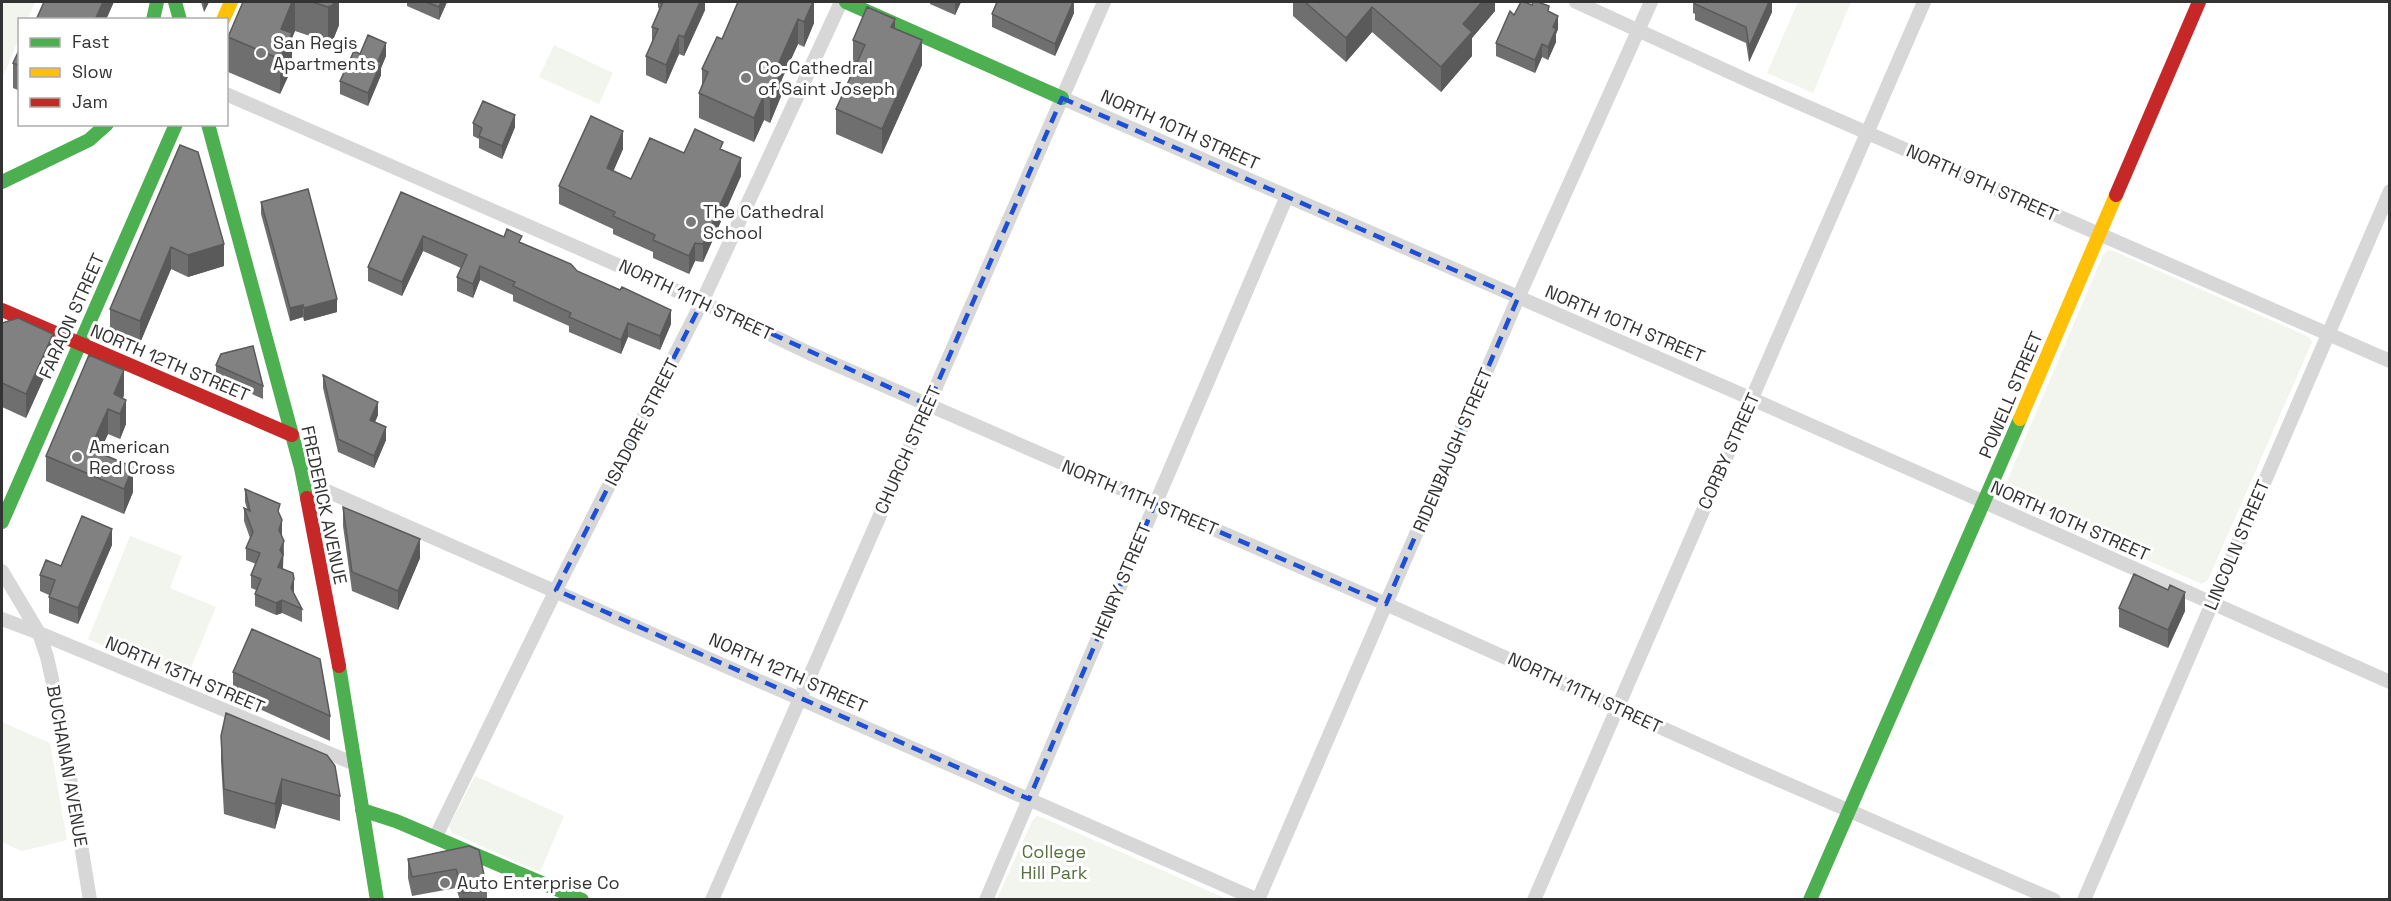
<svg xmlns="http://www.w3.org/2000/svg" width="2391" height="901" font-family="'Space Grotesk',sans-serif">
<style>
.green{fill:#f1f5ed}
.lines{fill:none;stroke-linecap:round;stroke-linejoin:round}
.street{stroke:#d7d7d7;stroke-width:14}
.fast{stroke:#4caf50;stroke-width:14}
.slow{stroke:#ffc107;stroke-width:14}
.jam{stroke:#c62828;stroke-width:14}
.wall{fill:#6f6f6f}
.shaded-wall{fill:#5a5a5a}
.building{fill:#818181;stroke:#5a5a5a;stroke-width:1.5}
.marked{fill:none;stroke:#1d4ed8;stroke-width:4.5;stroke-dasharray:12 8;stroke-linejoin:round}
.poi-dot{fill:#7a7a7a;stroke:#fff;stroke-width:2}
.labels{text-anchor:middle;stroke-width:6;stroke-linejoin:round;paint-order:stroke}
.poi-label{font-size:18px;fill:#333;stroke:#fff;text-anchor:start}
.street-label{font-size:18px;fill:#333;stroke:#fff}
.park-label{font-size:18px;fill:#56703f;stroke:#fff}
</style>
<rect width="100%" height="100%" fill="#fff"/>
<path class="green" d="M2,2H35L28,19L20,20L19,38L2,79Z
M1798,2H1851L1813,93L1767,73Z
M554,45L613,73L599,104L539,77Z
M2108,250L2116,252L2309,337L2312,342L2208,580L2202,584L2005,498L2002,493L2103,255Z
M130,536L182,556L170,588L216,607L185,682L88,639Z
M2,722L50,743L67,840L22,851L2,842Z
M475,776L564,816L540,872L452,833L449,826Z
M1037,816L1046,819L1227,899H997L1032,821Z"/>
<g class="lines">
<path class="street" d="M1576,2L1751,82L2390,361
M226,94L702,302L809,353L1386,604L1733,760L2054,900
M1062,98L1752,399L2390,682
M304,481L1258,900
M2,571L39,633L47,657L59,710L90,900
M2,619L39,633L355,764
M435,838L556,590L702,302L841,2
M712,900L1104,2
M986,900L1287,196
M1258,900L1518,298L1651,2
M1534,900L1924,2
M2084,900L2390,191"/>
<path class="fast" d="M175,2L180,20
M846,2L1062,98
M153,20L157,2
M208,124L301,468L307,498
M2,182L89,140L107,124
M2,522L176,124
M339,666L377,900
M362,810L396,821L582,900
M1810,900L2020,419"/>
<path class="slow" d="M223,20L231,2
M2020,419L2116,195"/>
<path class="jam" d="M2116,195L2199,2
M2,310L292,435
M307,498L339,666"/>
</g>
<path class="wall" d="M201,2H209L204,12Z
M243,2H339V25L333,40L328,42L295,31L292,38V68L280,94L228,72V37Z
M407,2H447L439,20L407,6Z
M658,2H705V10L684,56L679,54L666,84L646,75V56L652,42V27L659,9L658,7Z
M737,2H814V23L804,47L798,44L782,79V94L770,123L764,120L754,142L699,118V93L702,84V69L722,39L737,6Z
M930,2H961L955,15L930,4Z
M1074,2V13L1055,56L992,27V14Z
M1293,2H1495V11L1472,38V56L1441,92L1372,32L1346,62L1293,16Z
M1693,2H1772V12L1749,62L1746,43L1695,20V14L1693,13Z
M1549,12L1558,29L1556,34V42L1548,60L1542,57L1535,73L1496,56V43L1514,15Z
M895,29L922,65L882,154L836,134V109L855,65L853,64V40Z
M20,48V91L13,88V63Z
M360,54L386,56L381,68V75L368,106L340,94V81Z
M473,123L515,127L502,159L479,148V139L473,136Z
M180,145L224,266L188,277L171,269L140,343L110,331V309Z
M623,149L613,171L631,179L684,153L723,150L741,176L703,262L695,261L689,274L653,258V252L613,234V229L559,204V186Z
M401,192L504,237L522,243L577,271L671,324L660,350L628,337L621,354L569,332V326L513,301V295L480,280L473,298L457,291V277L461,268L423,251L402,296L368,281V267Z
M261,202L337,312L304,321L303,317L290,321L261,214Z
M2,323L53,358L26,418L2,407Z
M216,365L263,386V399L216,378Z
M323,375L378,415L375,422L386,440L374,468L338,452L323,388Z
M124,395L123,398L126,424L120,439L108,434L99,453L133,492L124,514L46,481V456Z
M245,489L280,516L284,554L283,556L282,569L294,592V594L302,609V622L282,613L276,615L255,606V594L256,590L251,588V575L256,564L246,560V548L250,538L244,521V508L247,509L245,502Z
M343,507L420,558L398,610L352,591L343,526Z
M112,545L78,624L49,613V595L40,591V575Z
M2119,608L2185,611L2168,648L2119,627Z
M233,672L330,716V741L233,697Z
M221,736L340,796V821L282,804L275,829L224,814L221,761Z
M469,846L487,890V900H460L456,888L412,896L408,878V859Z"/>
<path class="shaded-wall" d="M103,2H114L106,20H95Z
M204,2H209L204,12Z
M292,2H295V31L292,38V68L280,94L281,29Z
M334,2H339V25L333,40L328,42V7Z
M441,2H447L439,20V7Z
M700,2H705V10L684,56V37Z
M813,2H814V23L804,47V22Z
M955,2H961L955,15Z
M1073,2L1074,13L1055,56V44Z
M1482,2H1495V11L1472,38V56L1441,92V67L1463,24Z
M1767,2H1772V12L1749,62V47Z
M1372,7V32L1346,62V38Z
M1558,16V29L1556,34V42L1548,60V47L1553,27Z
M798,19V44L782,79V94L770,123V98L777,67Z
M895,19V44L891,27Z
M679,35V54L666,84V65Z
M922,40V65L882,154V129Z
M386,43V56L381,68V75L368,106V93L378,61Z
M1542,44V57L1535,73V60Z
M764,95V120L754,142V118Z
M515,115V127L502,159V146Z
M623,131V149L607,186V168Z
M741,158V176L703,262V244Z
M423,236V251L402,296V282Z
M695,243V261L689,274V256Z
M224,244V266L188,277V255Z
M171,247V269L140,343V321Z
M480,266V280L473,298V284Z
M337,299V312L304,321V308Z
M303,305V317L290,321V308Z
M671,310V324L660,350V336Z
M628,323V337L621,354V340Z
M53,334V358L26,418V394Z
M124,370V395L117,413L114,394Z
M126,400V424L120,439V414Z
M378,402V415L370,433V420Z
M108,409V434L90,474V449Z
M386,427V440L374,468V456Z
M133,467V492L124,514V489Z
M282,520V533L279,543V530Z
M112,529V545L78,624V608Z
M420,539V558L398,610V591Z
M284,541L283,568L278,580V567L280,550Z
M294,579V592L291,601V588Z
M2185,592V611L2168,648V630Z
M282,600V613L276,615V603Z
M282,779V804L275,829V804Z"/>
<path class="building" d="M44,2H103L95,20H36Z
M243,2H292L281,29L292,33L280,59L228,37Z
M312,2H334L333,5L328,7Z
M426,2H441L439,7Z
M663,2H700L684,37L679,35L666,65L646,56L658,29L652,27Z
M738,2H813L804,22L798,19L777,67L782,69L770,98L764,95L754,118L699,93L708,72L702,69L717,37L722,39Z
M997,2H1073L1055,44L992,14Z
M1305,2H1482L1463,24L1472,32L1441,67L1372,7L1346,38Z
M1521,2H1524L1532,5L1533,2H1538L1549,6L1548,11L1558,16L1553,27L1556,29L1548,47L1542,44L1535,60L1496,43L1510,11L1514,15Z
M1696,2H1769L1749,47L1746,27L1695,4Z
M867,7L895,19L891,27L922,40L882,129L836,109L865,45L853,40Z
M368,35L386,43L378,61L381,63L368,93L340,81L354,51L360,54Z
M20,48V66L13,63Z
M483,101L515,115L502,146L479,136L482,128L473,123Z
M591,116L623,131L607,168L631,179L650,138L684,153L695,129L723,142L720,149L741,158L703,244L695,243L689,256L653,240L655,235L613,216L615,212L559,186Z
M180,145L198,152L224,244L188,255L171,247L140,321L110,309Z
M308,189L337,299L304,308L303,305L290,308L261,202Z
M401,192L504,237L507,229L522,236L519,242L571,264L577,271L620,290L622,287L671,310L660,336L628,323L621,340L569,317L571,313L513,286L515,282L480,266L473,284L457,277L467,255L423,236L402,282L368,267Z
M18,318L53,334L26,394L2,383V323Z
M253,346L263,386L216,365L221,354Z
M89,355L124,370L114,394L126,400L120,414L108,409L90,449L133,467L124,489L46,456Z
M323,375L378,402L370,420L386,427L374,456L338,439Z
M245,489L280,504L278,511L282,520L279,530L284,541L280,550L283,555L278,567L293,573L294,579L291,588L302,609L282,600L276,603L255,594L261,579L251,575L260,553L246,548L253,532L244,508L250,511Z
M343,507L420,539L398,591L352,572Z
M82,516L112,529L78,608L49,597L55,580L40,575L46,560L61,566Z
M2134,574L2168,590L2170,585L2185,592L2168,630L2119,608Z
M252,629L320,659L330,716L233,672Z
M226,713L327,755L335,766L340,796L282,779L275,804L224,789L221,736Z
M469,846L479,850L487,890L463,893L456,869L412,877L408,859Z"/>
<path class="marked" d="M1062,98L1518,298L1386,604L1155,504L1029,799L556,590L702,302L928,405Z"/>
<g class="poi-dot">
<circle cx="261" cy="53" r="6"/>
<circle cx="746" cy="78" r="6"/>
<circle cx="691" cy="222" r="6"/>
<circle cx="77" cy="457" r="6"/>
<circle cx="445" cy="883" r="6"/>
</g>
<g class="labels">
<g class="poi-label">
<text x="273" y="49">San Regis<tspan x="273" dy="21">Apartments</tspan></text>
<text x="758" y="74">Co-Cathedral<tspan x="758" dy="21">of Saint Joseph</tspan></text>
<text x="703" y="218">The Cathedral<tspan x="703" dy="21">School</tspan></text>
<text x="89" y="453">American<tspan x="89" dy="21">Red Cross</tspan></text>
<text x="457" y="889">Auto Enterprise Co</text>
</g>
<g class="street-label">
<text transform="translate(1180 130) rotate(24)" y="6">NORTH 10TH STREET</text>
<text transform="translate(1982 183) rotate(24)" y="6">NORTH 9TH STREET</text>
<text transform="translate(696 300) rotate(25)" y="6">NORTH 11TH STREET</text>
<text transform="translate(72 316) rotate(-66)" y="6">FARAON STREET</text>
<text transform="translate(1625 324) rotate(23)" y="6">NORTH 10TH STREET</text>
<text transform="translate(170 363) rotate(23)" y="6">NORTH 12TH STREET</text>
<text transform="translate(2011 395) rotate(-67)" y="6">POWELL STREET</text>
<text transform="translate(642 422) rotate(-63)" y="6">ISADORE STREET</text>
<text transform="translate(908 450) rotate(-66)" y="6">CHURCH STREET</text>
<text transform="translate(1453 450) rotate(-67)" y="6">RIDENBAUGH STREET</text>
<text transform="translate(1729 451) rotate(-66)" y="6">CORBY STREET</text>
<text transform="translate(1140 498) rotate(23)" y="6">NORTH 11TH STREET</text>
<text transform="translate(324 505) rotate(78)" y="6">FREDERICK AVENUE</text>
<text transform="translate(2070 521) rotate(24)" y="6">NORTH 10TH STREET</text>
<text transform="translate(2237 545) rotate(-67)" y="6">LINCOLN STREET</text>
<text transform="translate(1122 581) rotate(-67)" y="6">HENRY STREET</text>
<text transform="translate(788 673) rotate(24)" y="6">NORTH 12TH STREET</text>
<text transform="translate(185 675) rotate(23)" y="6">NORTH 13TH STREET</text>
<text transform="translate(1585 693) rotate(25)" y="6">NORTH 11TH STREET</text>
<text transform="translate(67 766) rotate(80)" y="6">BUCHANAN AVENUE</text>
</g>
<g class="park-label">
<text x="1054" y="858">College<tspan x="1054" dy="21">Hill Park</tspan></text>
</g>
</g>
<rect width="2391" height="901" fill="none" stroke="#333333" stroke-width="6"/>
<rect x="18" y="18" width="210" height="108" fill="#ffffff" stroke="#adadad" stroke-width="1.5"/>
<rect x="30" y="38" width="30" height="9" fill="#4caf50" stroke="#adadad" stroke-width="1.5"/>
<text x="72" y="48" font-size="18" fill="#333333">Fast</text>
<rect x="30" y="68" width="30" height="9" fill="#ffc107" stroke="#adadad" stroke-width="1.5"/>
<text x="72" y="78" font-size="18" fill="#333333">Slow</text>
<rect x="30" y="98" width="30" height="9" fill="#c62828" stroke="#adadad" stroke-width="1.5"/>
<text x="72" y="108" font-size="18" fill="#333333">Jam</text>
</svg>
